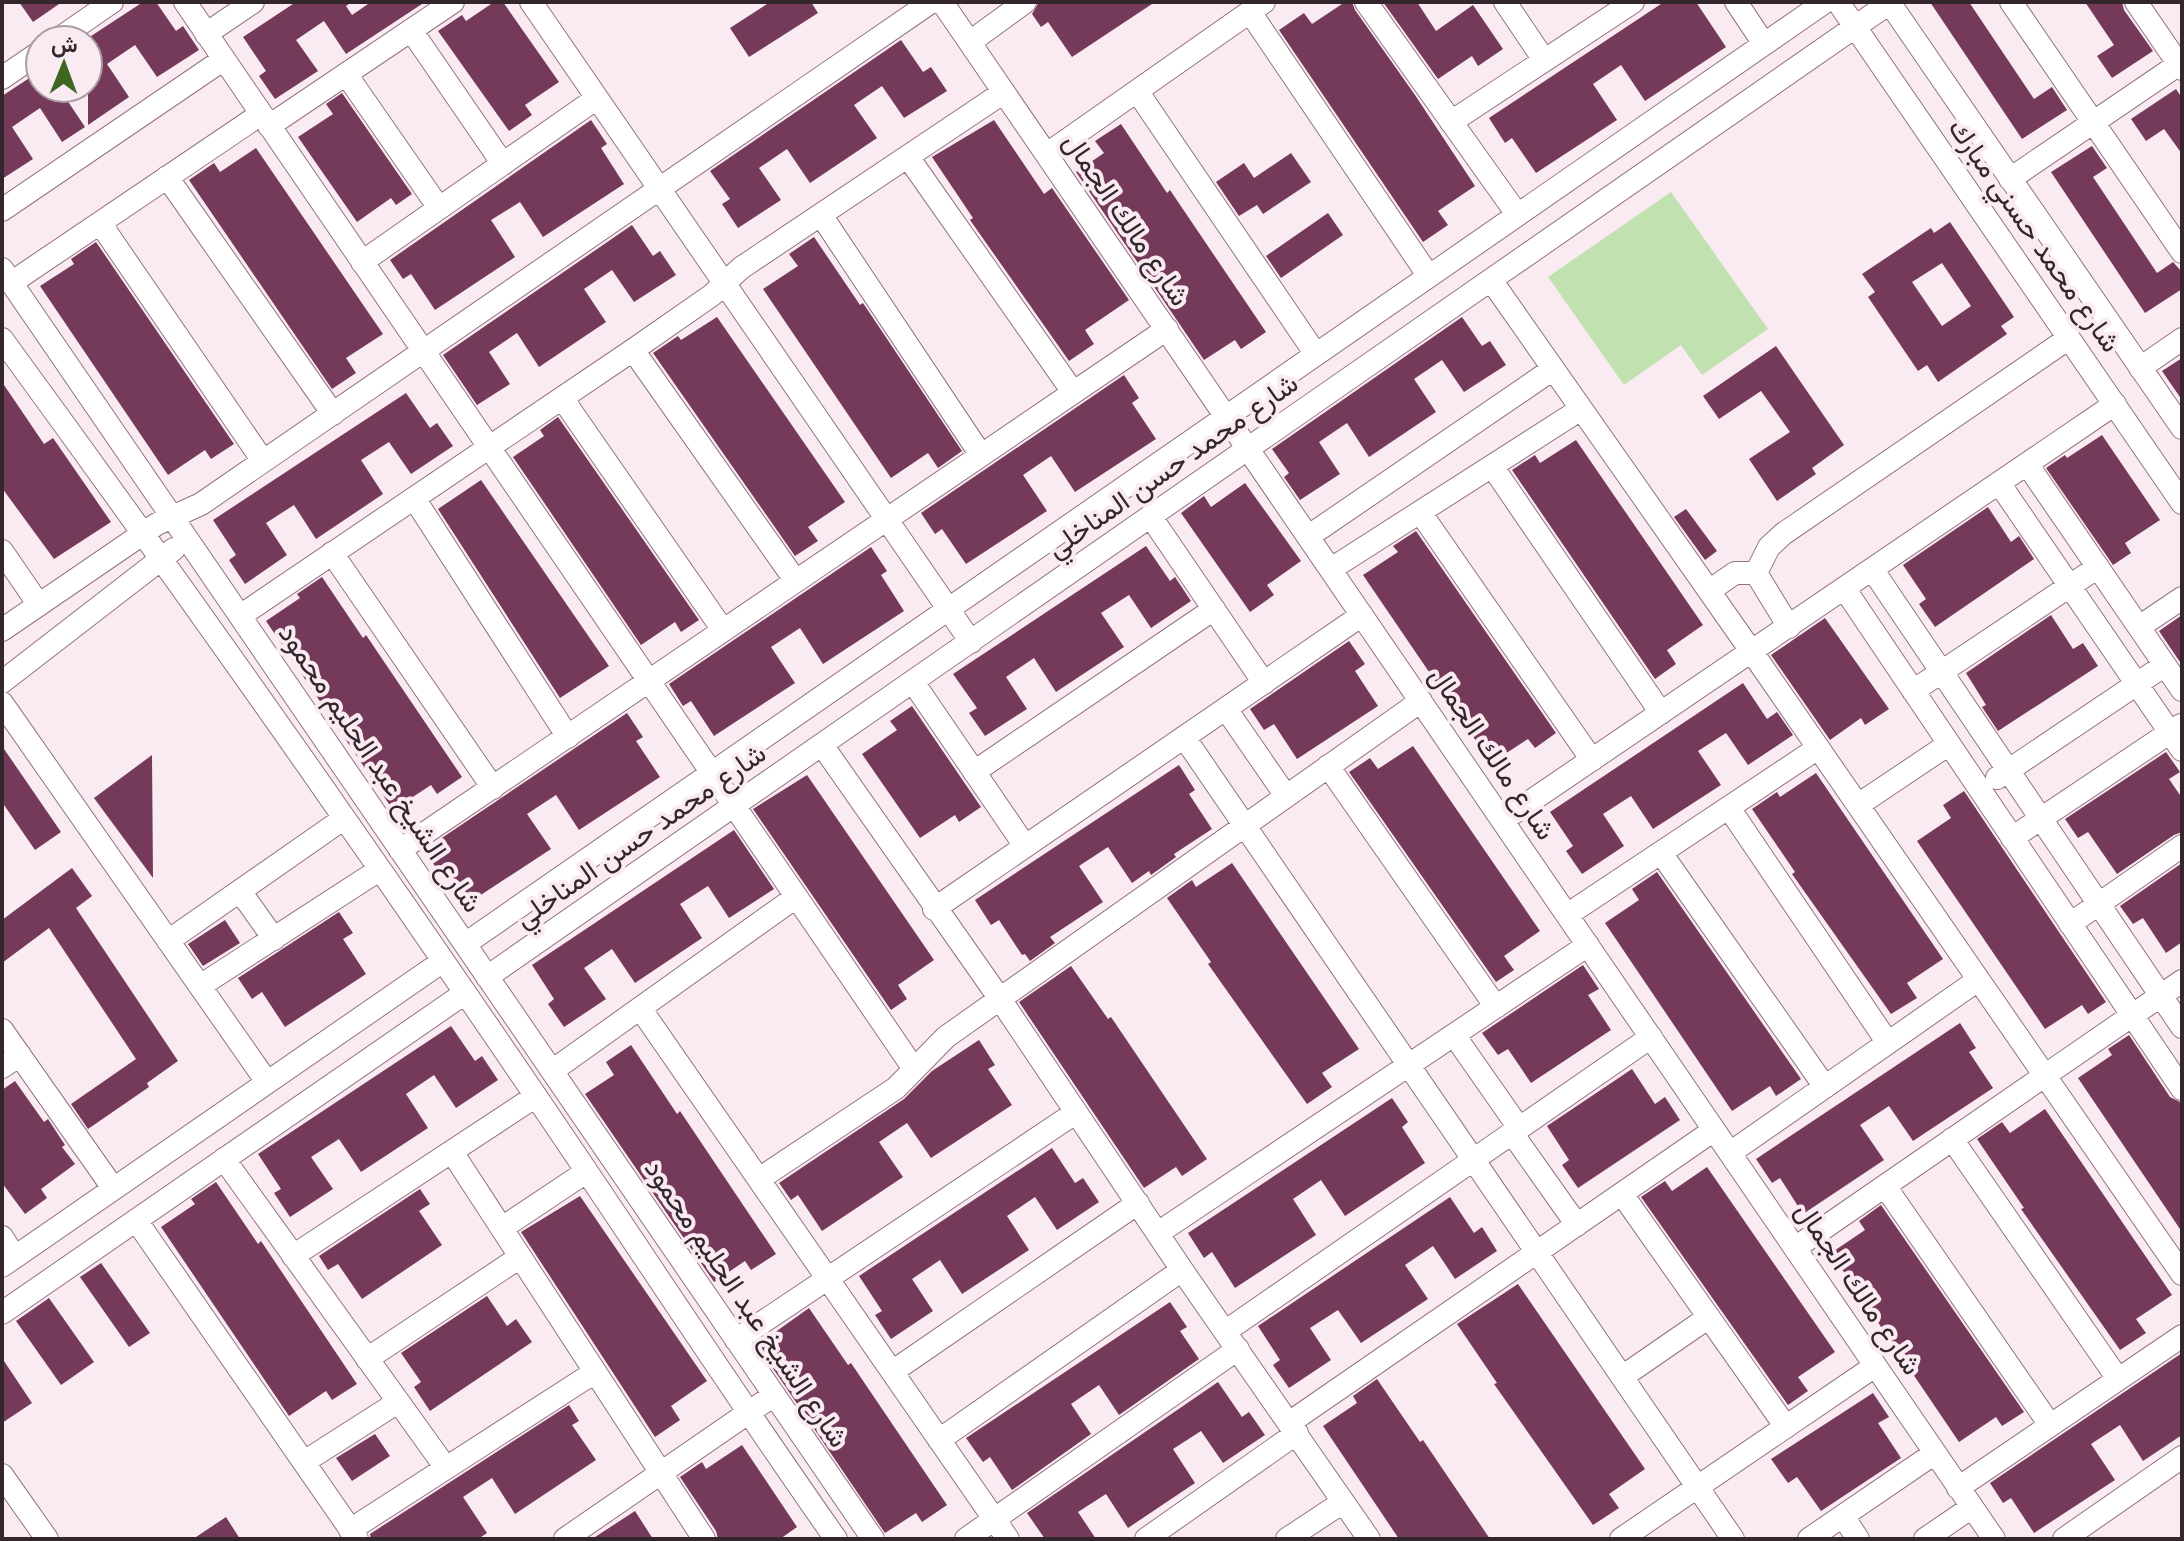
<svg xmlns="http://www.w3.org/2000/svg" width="2184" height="1541" font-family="'Open Sans',Vazirmatn,sans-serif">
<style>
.green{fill:#c2e1b1}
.building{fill:#75395a;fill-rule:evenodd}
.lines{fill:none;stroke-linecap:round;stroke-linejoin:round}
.minor-casing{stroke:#947283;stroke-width:24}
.minor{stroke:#fff;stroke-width:22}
.labels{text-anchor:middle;stroke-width:8;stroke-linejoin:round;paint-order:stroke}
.street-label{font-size:28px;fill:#34262d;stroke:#faebf2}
</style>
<rect width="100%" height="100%" fill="#faebf2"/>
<path class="green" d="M1671,192L1768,329L1702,375L1681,345L1624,385L1548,277Z"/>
<path class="building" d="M19,2H62L33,22Z
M143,2H156L176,31L183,26L199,50L157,77L135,45L107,64L129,97L88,125V40H85Z
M296,2H352L346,6L352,15L371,2H425L346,54L324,21L296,40L318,71L275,99L259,76L266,71L243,37Z
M494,2H503L559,82L525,105L532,115L509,131L438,31L462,15L466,21Z
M770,2H811L818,13L749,57L730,28Z
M1039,2H1155L1072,57L1048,22L1041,27L1032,14Z
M1345,2H1352L1355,10L1415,95L1475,186L1438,211L1448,225L1423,242L1279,30L1304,13L1312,24Z
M1383,2H1417L1436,31L1473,5L1503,49L1478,66L1472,56L1438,79Z
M1664,2H1696L1726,47L1645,101L1621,65L1593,84L1617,120L1536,173L1512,138L1505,143L1489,118Z
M1930,2H1969L2034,99L2052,87L2067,110L2022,139Z
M2085,2H2122L2124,10L2153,51L2112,78L2097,56L2114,45Z
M901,40L923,72L931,67L947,91L904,118L882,86L854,105L877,138L810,183L787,149L759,168L781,200L738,228L722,204L730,199L710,171Z
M40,71V88H59L85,127L62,142L40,108L12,127L33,159L2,179V96Z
M2176,89L2182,98V154L2164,129L2146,141L2131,119Z
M342,93L412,194L396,205L391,198L357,222L298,137L333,114L326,104Z
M591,120L607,144L601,148L624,184L543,237L520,202L491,220L515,257L435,310L411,274L403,279L390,260Z
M994,120L1044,194L1052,188L1129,300L1085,330L1094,344L1069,361L989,247L970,220L973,218L932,157Z
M1121,124L1167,193L1170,190L1266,332L1241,349L1235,340L1204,360L1076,172L1104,153L1095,141Z
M2092,146L2107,168L2093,177L2157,273L2173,262L2182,272V289L2145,313L2051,172Z
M256,148L383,334L346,358L356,373L332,389L189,180L214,163L220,172Z
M1291,153L1311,182L1263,214L1257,205L1239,216L1216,182L1244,163L1254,178Z
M1328,213L1343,235L1281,278L1266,256Z
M1950,222L2014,317L2001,326L2007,334L1938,382L1927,365L1918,371L1868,297L1875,292L1862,274L1931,228L1934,233ZM1942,263L1971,306L1942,326L1912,282Z
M632,225L653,256L660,251L676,275L634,302L612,270L584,289L606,322L539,367L517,333L489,352L510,384L477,405L443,355Z
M814,237L860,305L863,303L962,451L938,468L928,453L891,478L763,289L798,266L789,254Z
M96,242L234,444L211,459L205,450L168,475L40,286L74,264L71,259Z
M717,317L845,502L808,527L818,541L795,556L653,353L678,336L681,340Z
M1462,317L1482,346L1490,341L1506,365L1464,392L1442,360L1414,379L1436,412L1369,457L1347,423L1319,442L1340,474L1300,500L1284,477L1289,473L1272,449Z
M1776,346L1844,445L1812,468L1816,474L1777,501L1749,459L1790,432L1761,391L1719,419L1703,396Z
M2182,358V400L2162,371Z
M1124,375L1139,398L1132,403L1156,439L1075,492L1051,456L1023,475L1047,511L966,564L942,529L935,534L921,513Z
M2,382L44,444L53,438L111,522L54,559L2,488Z
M406,393L430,428L437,423L453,446L411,474L389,442L361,460L383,494L316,539L294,505L266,523L287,555L245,584L229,560L236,555L213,520Z
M558,417L699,620L681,632L675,622L641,645L513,457L544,436L540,430Z
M2102,435L2160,520L2125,543L2131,553L2113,565L2046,468L2065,455L2067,458Z
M1576,440L1703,625L1667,650L1676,664L1655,679L1512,470L1535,455L1540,463Z
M481,480L609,666L560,698L438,509Z
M1245,483L1301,561L1267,585L1274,595L1250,612L1181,513L1204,496L1211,507Z
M1988,507L2011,542L2019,536L2034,559L1935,627L1919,604L1926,599L1903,565Z
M1686,509L1717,551L1705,560L1674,517Z
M1416,531L1556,733L1535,748L1528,739L1491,763L1363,575L1398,552L1393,546Z
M1146,546L1170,581L1175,577L1191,601L1151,628L1129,595L1101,613L1124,647L1056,692L1034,658L1006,677L1027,709L985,736L969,713L977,708L953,674Z
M871,547L887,571L881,575L904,611L823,664L800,628L771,647L795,683L714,736L691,701L683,706L669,684Z
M322,577L363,638L366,635L462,777L437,794L431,785L393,810L266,621L300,598L297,594Z
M2051,615L2073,649L2083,643L2098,666L1998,731L1982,707L1986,705L1966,673Z
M2182,615V665L2159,631Z
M1825,618L1889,709L1865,725L1861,718L1830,740L1771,655Z
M1349,641L1365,664L1355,671L1378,706L1297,759L1274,724L1264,730L1250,709Z
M1743,683L1767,719L1777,712L1793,735L1748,765L1726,733L1698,751L1721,785L1653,829L1631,796L1603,814L1624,846L1582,874L1566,851L1573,846L1550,812Z
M912,706L981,807L959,822L955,815L920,838L862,754L897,730L890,721Z
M627,713L643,737L636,741L660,777L579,830L556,795L527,814L551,849L470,902L446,867L439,872L424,850Z
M2,746L61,832L35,850L2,802Z
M1413,746L1540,931L1504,956L1514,970L1496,982L1349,772L1370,758L1378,769Z
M2166,752L2180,772L2169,779L2182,798V832L2174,835L2117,874L2088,832L2078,838L2065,819Z
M152,755L153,878L94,798Z
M1179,765L1195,790L1189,794L1212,829L1174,854L1176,857L1151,875L1149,871L1132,883L1108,847L1079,866L1103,902L1050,937L1055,943L1030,961L1025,954L1022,955L999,920L991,925L975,900Z
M1816,773L1943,959L1907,983L1917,998L1891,1014L1792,874L1795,872L1752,809L1777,792L1780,797Z
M807,775L934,960L898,985L907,999L891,1010L753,809Z
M1964,791L2106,1002L2088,1014L2082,1005L2045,1029L1917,841L1951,818L1943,805Z
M734,830L774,889L729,918L708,886L680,904L702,938L635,983L612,949L584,968L606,999L564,1027L548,1004L554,999L532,965Z
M1232,863L1359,1049L1322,1073L1332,1087L1307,1104L1208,964L1211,962L1167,898L1192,880L1196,887Z
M2182,863V942L2166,953L2143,918L2133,924L2120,906Z
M72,868L92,896L76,908L178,1061L147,1083L149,1087L88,1129L71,1104L136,1059L49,928L2,963V920Z
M1657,872L1801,1079L1776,1096L1770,1086L1732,1111L1605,923L1639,900L1632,889Z
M339,912L353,933L343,939L366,974L285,1027L262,992L252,999L238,978Z
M225,920L240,943L203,966L188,944Z
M1583,965L1599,989L1588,995L1611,1030L1531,1083L1508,1049L1498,1055L1482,1033Z
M1071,966L1108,1019L1111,1017L1207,1159L1182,1176L1176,1167L1144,1188L1019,1002Z
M1960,1023L1976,1048L1969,1052L1993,1088L1913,1141L1889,1106L1860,1125L1884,1160L1803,1214L1780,1178L1772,1183L1756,1159Z
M451,1026L475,1061L482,1056L498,1080L456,1108L434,1075L406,1094L428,1128L361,1172L339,1139L311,1157L333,1189L290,1217L274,1193L281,1189L258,1154Z
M2129,1035L2170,1097L2182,1103V1232L2078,1078L2112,1055L2108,1049Z
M979,1040L995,1065L988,1069L1012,1105L931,1158L907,1123L879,1142L903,1177L822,1231L798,1195L791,1200L779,1183L904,1099L932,1071Z
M631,1045L677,1114L680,1111L776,1254L751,1270L745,1261L714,1282L585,1094L614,1075L606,1062Z
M1632,1069L1655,1104L1665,1097L1680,1120L1578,1188L1562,1165L1569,1160L1547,1126Z
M15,1081L44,1122L48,1119L65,1145L62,1147L75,1164L41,1189L47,1198L25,1214L2,1183V1090Z
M1392,1098L1408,1122L1402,1127L1425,1163L1345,1216L1321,1180L1293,1199L1316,1235L1235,1288L1212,1252L1204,1258L1188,1233Z
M2045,1109L2172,1295L2136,1319L2146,1333L2120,1350L2021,1209L2024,1208L1977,1139L2002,1122L2010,1133Z
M1052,1148L1075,1183L1083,1178L1099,1202L1057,1230L1035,1197L1007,1216L1029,1250L962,1294L940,1260L912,1279L933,1311L891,1339L875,1315L882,1311L859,1276Z
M1707,1167L1835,1352L1798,1377L1808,1391L1788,1405L1641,1197L1665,1181L1672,1191Z
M216,1182L258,1244L261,1241L357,1384L332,1400L326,1391L289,1416L161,1227L195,1204L191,1199Z
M420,1189L430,1204L419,1211L442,1245L362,1299L338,1264L328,1270L319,1256Z
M580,1196L707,1381L671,1406L680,1420L655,1437L521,1232Z
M1450,1197L1474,1233L1482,1227L1497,1251L1455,1279L1433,1246L1405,1265L1428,1299L1361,1343L1338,1310L1310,1328L1331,1360L1289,1388L1273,1365L1280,1360L1258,1326Z
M1881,1205L2024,1412L2002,1426L1996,1417L1959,1442L1831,1253L1865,1230L1859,1221Z
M101,1263L150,1333L129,1347L80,1277Z
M1518,1284L1645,1469L1609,1494L1619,1508L1593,1525L1494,1384L1497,1383L1457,1324Z
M487,1296L507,1326L516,1319L532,1342L430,1411L414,1387L421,1382L401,1353Z
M49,1298L94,1362L61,1385L16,1321Z
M1170,1302L1187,1327L1180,1331L1199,1359L1119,1415L1099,1385L1071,1404L1091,1434L1012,1490L990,1457L983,1462L966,1438Z
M809,1308L848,1365L851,1363L947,1505L922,1522L916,1513L885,1533L757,1345Z
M2182,1353V1435L2143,1461L2120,1425L2091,1444L2115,1480L2034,1533L2011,1498L2003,1503L1990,1483Z
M2,1358L32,1403L2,1423Z
M1377,1379L1420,1442L1423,1440L1490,1539H1399L1323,1426L1357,1403L1353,1396Z
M1218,1382L1242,1417L1249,1412L1265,1435L1223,1463L1201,1431L1173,1449L1195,1483L1128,1528L1106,1494L1078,1512L1096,1539H1045L1027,1513Z
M1873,1393L1889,1417L1878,1423L1901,1458L1821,1511L1797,1477L1788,1483L1771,1459Z
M569,1405L579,1421L572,1425L596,1460L515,1514L492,1478L463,1497L487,1533L478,1539H371L370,1534Z
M375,1434L390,1456L352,1481L336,1458Z
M742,1445L797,1527L780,1539H718L716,1531L680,1477L702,1462L706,1469Z
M635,1511L653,1539H592Z
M226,1517L240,1539H193Z"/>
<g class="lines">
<g class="minor-casing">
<path id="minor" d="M185,2L914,1069
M531,2L971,642
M942,2L1994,1539
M1366,2L1517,214
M1505,2L1544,60
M1736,2L1764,44
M1838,2L2182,503
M1889,2L2182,428
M2011,2L2182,252
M2136,2L2182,69
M1250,12L1428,275
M411,30L503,164
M206,34L253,2
M57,40L112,2
M970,42L1025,2
M346,74L439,208
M2,78L40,52
M1137,91L1315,353
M1451,122L1633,2
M269,126L453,2
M1047,154L1264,2
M908,157L1073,392
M167,177L333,414
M2010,179L2182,62
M2,210L224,59
M821,215L981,455
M100,223L263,461
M362,262L597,98
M2,269L873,1539
M1491,280L1761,665L2182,1274
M11,283L261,114
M2,339C184,588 362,840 535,1095C636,1243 733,1393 836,1539
M633,350L795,580
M2140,368L2182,339
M562,398L723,630
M2027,464L2182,690
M1492,466L1661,713
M1999,483L2182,750
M414,498L568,737
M1420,512L1592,760
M1151,517L1264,683
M1309,536L1553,369
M2,551L39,605
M332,553L493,788
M1331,569L1581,409
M1872,569L2182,1027
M1756,573L1769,547L1783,534L2069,338
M1756,573L1789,627
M1844,588L2182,1089
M1709,591L1735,573H1756
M240,616L633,350L712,295L741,268L1004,92
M2139,627L2182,598
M2,630L157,524L201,504L931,2
M2,682L174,549
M913,682L1025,846
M1913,691L2098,567
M2,703L267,1082
M1226,709L1286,796
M1184,737L1733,1539
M822,745L1000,999L1182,1270L1369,1539
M1328,766L1496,1007
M974,772L1214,609
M1997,778L2165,665
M1858,805L1949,744
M1729,808L1888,1043
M1503,820L2115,404
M2012,838L2181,725
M400,850L1167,329
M1661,853L1825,1087
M240,891L274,939
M934,909L1362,615
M1567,915L1818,748
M2070,924L2182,846
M168,941L343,819
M465,944L1825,2
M487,977L1891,2
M200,986L379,870
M640,1008L1008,1539
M2,1030L113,1188
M1454,1035L1519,1128
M2,1067L20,1055
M552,1071L796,897
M1512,1133L1577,1225
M1952,1139L2118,1379
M452,1152L704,1539
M1730,1153L1978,980
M224,1159L446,1468
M759,1179L896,1088L946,1037L1421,701
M1885,1186L2050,1425
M1622,1194L1786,1427
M136,1220L357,1539
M502,1228L586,1172
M1158,1233L1588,945
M2,1237L15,1257
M1795,1248L2182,981
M293,1256L536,1096
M2,1266L443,961
M2,1313L465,993
M1226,1331L1651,1037
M736,1340L1075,1113
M367,1359L520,1257
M892,1372L1138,1203
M1622,1377L1709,1317
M1289,1423L1714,1130
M939,1440L1182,1270
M304,1462L398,1402
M2,1475L47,1539
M1958,1488L2182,1336
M1843,1516L1858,1539
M350,1530L595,1372
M565,1539L774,1395
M966,1539L1238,1349
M1146,1539L1297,1433
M1287,1539L1343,1502
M1621,1539L1875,1366
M1809,1539L1935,1453
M1925,1539L1972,1507
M2064,1539L2182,1457"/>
</g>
<use href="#minor" class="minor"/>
</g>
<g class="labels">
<g class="street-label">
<text transform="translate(1127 219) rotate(56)" y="10">شارع مالك الجمال</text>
<text transform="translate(2035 235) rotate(55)" y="10">شارع محمد حسني مبارك</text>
<text transform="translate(1172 465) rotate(-35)" y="10">شارع محمد حسن المناخلي</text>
<text transform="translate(1493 753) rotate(56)" y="10">شارع مالك الجمال</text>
<text transform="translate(381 768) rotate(56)" y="10">شارع الشيخ عبد الحليم محمود</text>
<text transform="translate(640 835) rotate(-35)" y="10">شارع محمد حسن المناخلي</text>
<text transform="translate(1859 1288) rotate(56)" y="10">شارع مالك الجمال</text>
<text transform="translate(747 1303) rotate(56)" y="10">شارع الشيخ عبد الحليم محمود</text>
</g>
</g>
<rect width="2184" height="1541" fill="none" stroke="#34262d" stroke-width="8"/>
<g transform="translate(64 64) rotate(1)"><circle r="38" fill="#faebf2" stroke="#ab9ca3" stroke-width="2"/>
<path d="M0-6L14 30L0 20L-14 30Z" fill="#3f6722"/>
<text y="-12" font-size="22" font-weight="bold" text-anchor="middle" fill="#34262d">ش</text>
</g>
</svg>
